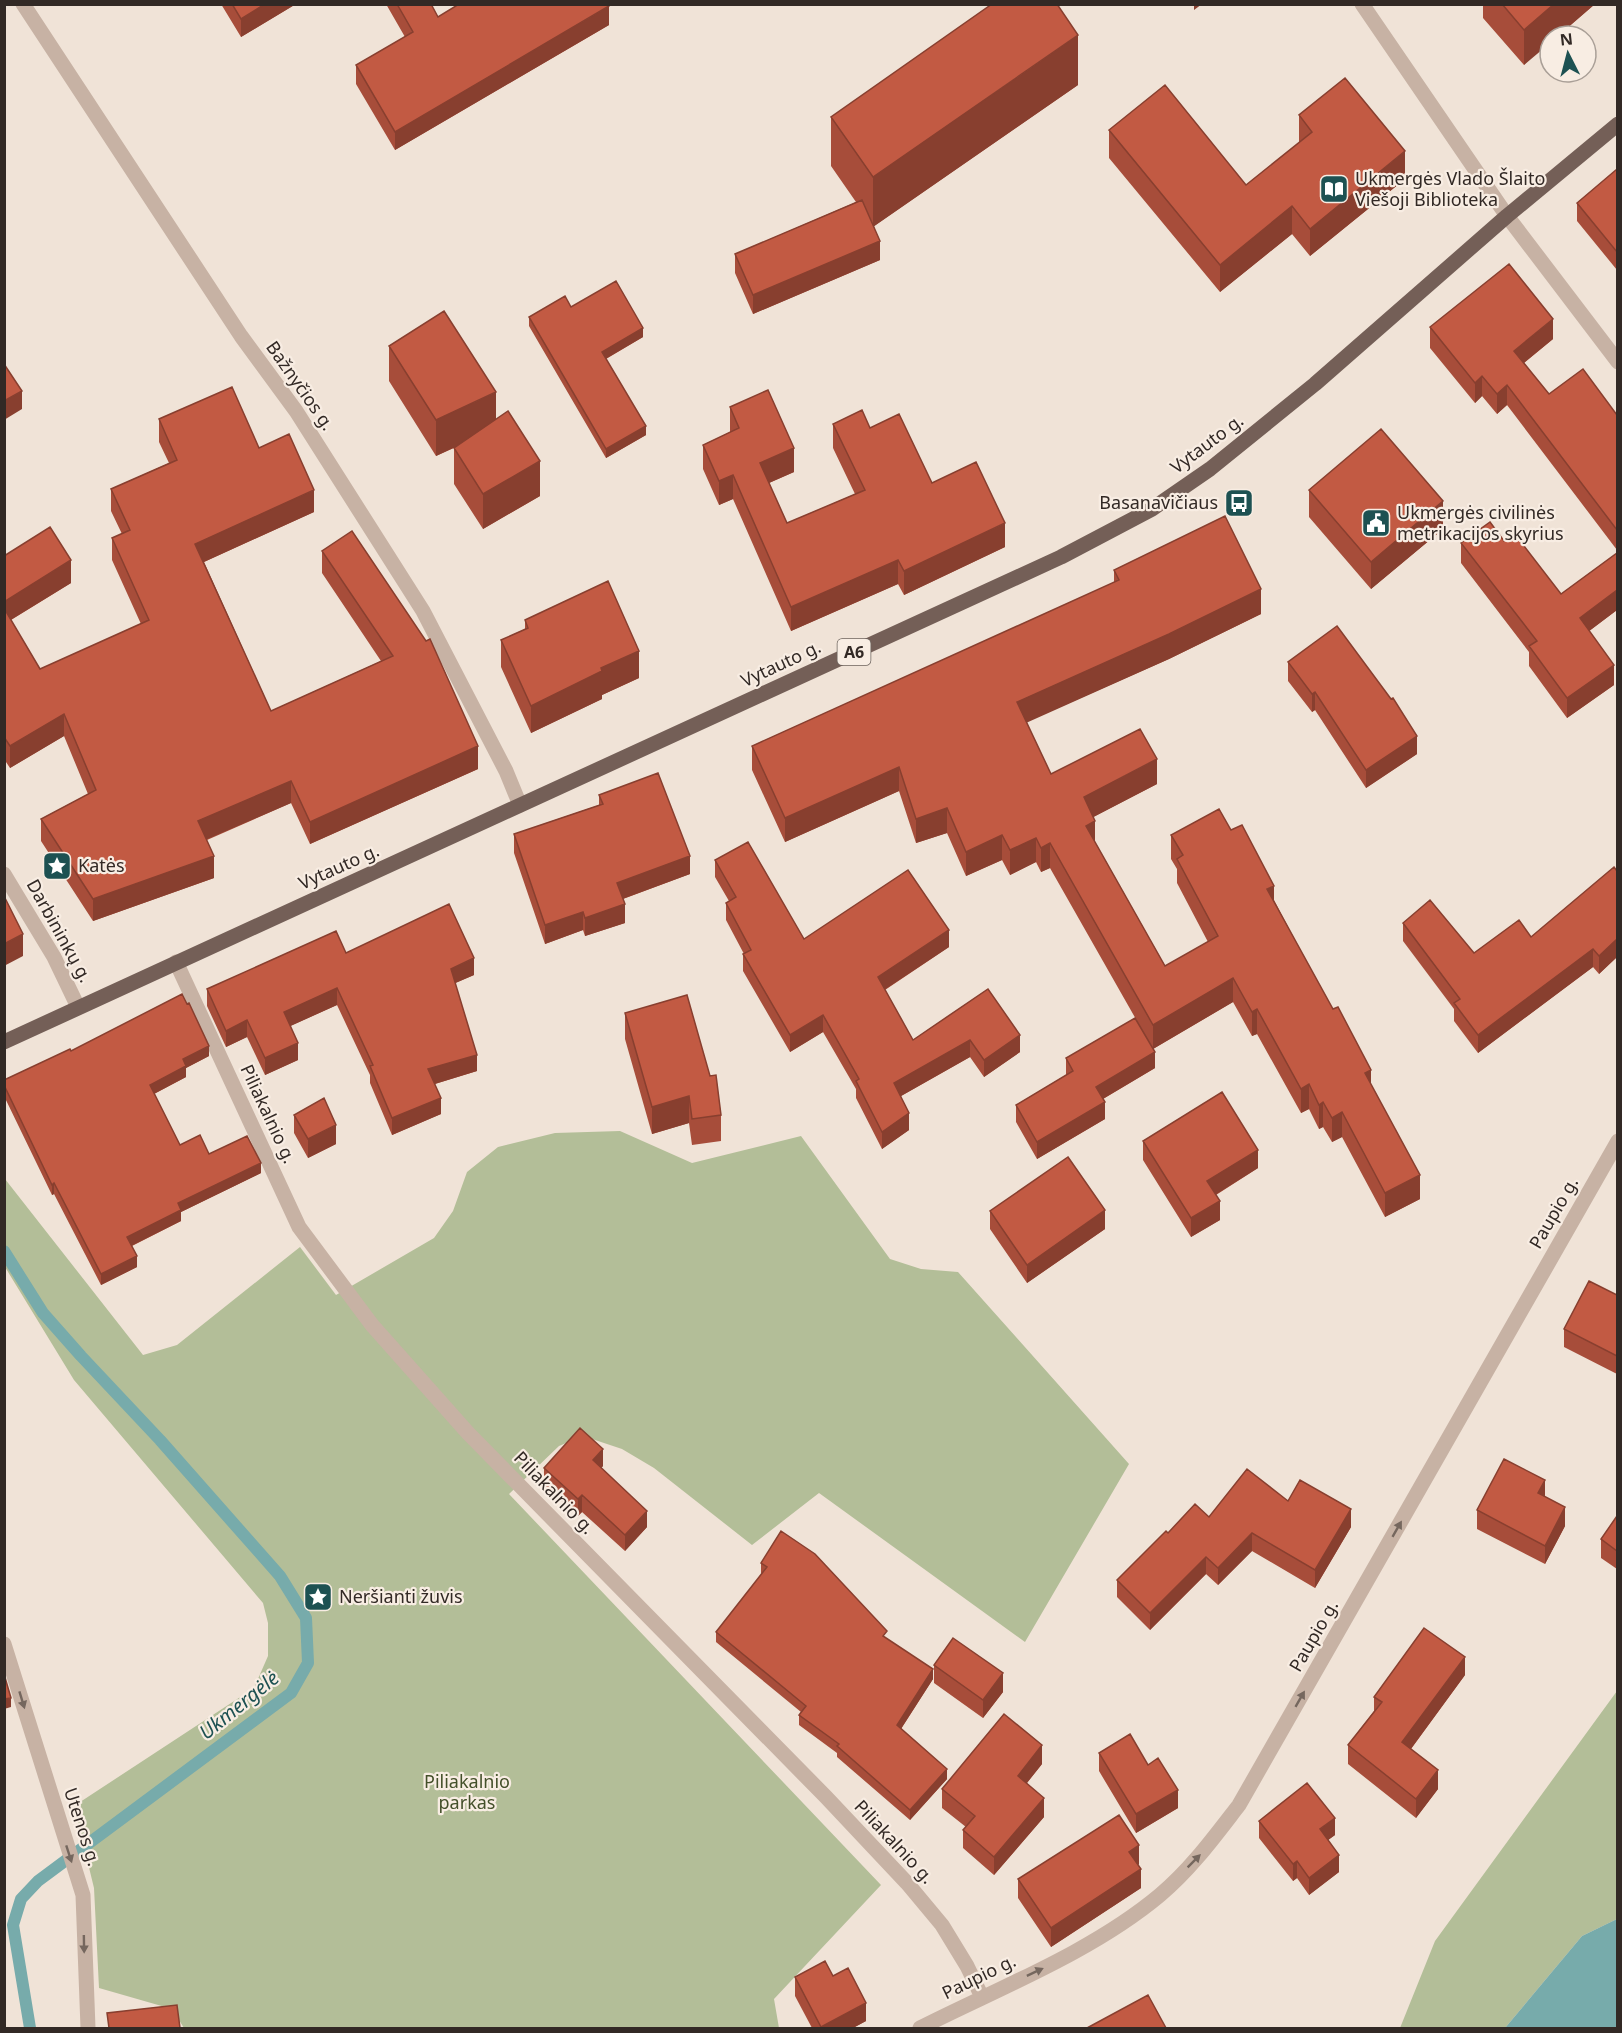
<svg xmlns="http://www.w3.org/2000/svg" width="1622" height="2033" font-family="'Noto Sans',sans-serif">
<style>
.green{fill:#b3be98}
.water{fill:#77abab}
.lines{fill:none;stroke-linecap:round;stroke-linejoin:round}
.stream{stroke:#77abab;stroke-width:12}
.minor{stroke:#c7b2a4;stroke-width:15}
.major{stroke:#745f57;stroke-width:15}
.wall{fill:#a74d3a}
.shaded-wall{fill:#883f2f}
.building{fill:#c25a43;stroke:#883f2f;stroke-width:1.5}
.oneway{fill:#75675e}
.labels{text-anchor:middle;stroke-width:4.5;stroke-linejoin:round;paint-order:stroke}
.shield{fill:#f8ede3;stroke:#6d645e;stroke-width:1.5}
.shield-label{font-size:16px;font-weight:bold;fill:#322925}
.poi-label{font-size:18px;fill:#322925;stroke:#f8ede3;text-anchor:start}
.street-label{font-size:18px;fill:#322925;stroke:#f8ede3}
.park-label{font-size:18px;fill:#44502a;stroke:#f8ede3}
.water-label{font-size:20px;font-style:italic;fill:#1d5152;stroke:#f8ede3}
</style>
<rect width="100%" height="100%" fill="#f0e3d7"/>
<path class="green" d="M620,1131L692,1163L801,1136L890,1259L921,1269L958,1272L1129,1464L1025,1642L819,1493L752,1545L654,1468L622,1449L583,1436L559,1446L509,1494L881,1885L774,1999L779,2028H184L172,2009L99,1988L94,1888L74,1806L254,1688L268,1656V1623L263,1603L74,1380L5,1267V1179L143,1355L177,1345L300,1247L336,1295L434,1238L453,1211L467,1172L498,1147L555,1133Z
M1617,1691V1919L1582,1936L1505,2028H1400L1435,1941Z"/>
<path class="water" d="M1617,1919V2028H1505L1582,1936Z"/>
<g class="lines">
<path class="stream" d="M4,1251L43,1313L81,1356L160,1440L280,1576L306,1618L308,1663L291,1693L38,1881L21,1899L13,1925L30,2028"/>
<path class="minor" d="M23,4L241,336L296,411L423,611L506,771L520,805
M1362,4L1507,216L1618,362
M4,874L54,957L78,1007
M176,962L299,1227L372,1325L468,1433L826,1797L907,1883L942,1925L967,1966L982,1997
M4,1644L83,1895L88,2028
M920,2028C999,1988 1092,1952 1160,1895C1191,1869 1215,1836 1239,1805L1618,1141"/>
<path class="major" d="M4,1042L1061,557L1152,509L1210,469L1315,384L1507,216L1618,124"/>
</g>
<path class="wall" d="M221,4H296L241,37Z
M386,4H431L438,17L609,25L395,150L356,84V65L405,37Z
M1483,4H1595L1558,36H1550L1524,65L1483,18Z
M1078,85L874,226L880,260L753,314L735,273V254L856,202L831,166V117Z
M1299,115L1405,179L1310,256L1292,234L1220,292L1109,158V130L1246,185L1299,143Z
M1617,169V270L1577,221V203Z
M571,307L643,337L606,359L646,435L606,458L529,326V317Z
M1430,327L1553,339L1524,363L1549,394L1617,415V550L1507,405L1497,414L1482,396L1475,403L1430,348Z
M389,346L496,419L540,496L483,529L454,484V448L456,447L436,456L389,381Z
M730,407L794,472L769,483L787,523L855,494L833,448V424L870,428L1005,547L904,595L898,584L791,631L733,499L719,505L703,469V445L730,432Z
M159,419L259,448L314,512L204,562L271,711L381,661L322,573V551L478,769L310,844L291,803L207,840L214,878L93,921L41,841V819L88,794L64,736L10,768L4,759V556L71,583L11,620L40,669L141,624L112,560V538L122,534L111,511V489L169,463L159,442Z
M1309,490L1443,529L1371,589L1309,517Z
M1504,541L1561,594L1617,553V610L1589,631L1614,685L1567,718L1529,666V652L1461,563V543Z
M1114,570L1261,614L1169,659L1026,722L1051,774L1157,784L1093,817L1095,842L1165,966L1208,942L1177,883V869L1171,859V835L1231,830L1274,900L1371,1085L1420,1199L1385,1217L1342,1137L1332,1142L1323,1127L1319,1129L1309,1109L1301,1113L1257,1034L1252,1036L1233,1002L1153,1049L1155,1068L1103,1099L1105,1119L1037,1159L1016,1122V1105L1066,1075V1058L1137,1021L1050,868L1041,872L1036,862L1010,875L1002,860L966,876L947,833L916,843L899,791L785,842L752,770V746L1114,583Z
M525,620L639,678L602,695V699L531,733L501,667V640L525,629Z
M1288,662L1417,754L1366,788L1315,710L1312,712L1288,681Z
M599,795L690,874L623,899L625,923L585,936L583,930L545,944L514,853V834L599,805Z
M715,860L804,939L949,947L885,990L913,1040L988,989L1020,1052L984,1077L970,1057L901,1096L909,1130L882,1149L856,1098V1089L823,1032L790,1052L743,971V954H744L726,920V903L729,901L715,877Z
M1617,871V957L1599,974L1593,967L1478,1053L1454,1021V1009L1403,941V923L1474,953L1531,937Z
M346,953L474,975L455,983L477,1071L435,1084L441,1114L392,1135L370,1083V1075L337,1005L290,1026L298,1060L265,1075L247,1037L226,1047L207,1006V989Z
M625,1013L721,1115V1141L692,1145L689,1123L652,1134L625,1039Z
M71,1051L209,1056L186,1068V1077L154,1094L180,1145L261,1173L181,1212V1221L132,1246L137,1267L101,1285L54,1194L52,1195L4,1096V1080Z
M294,1115L336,1144L308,1158L294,1133Z
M1143,1141L1258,1168L1216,1195L1220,1220L1191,1237L1143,1160Z
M990,1211L1105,1229L1027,1283L990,1229Z
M1617,1295V1374L1564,1347V1329Z
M603,1466L601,1468L647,1527L625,1551L582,1512L578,1516L544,1485V1468Z
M1288,1501L1351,1527L1315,1588L1252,1551L1218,1585L1206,1574L1150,1630L1117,1597V1580L1168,1533L1209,1517Z
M1477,1510L1565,1526L1545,1564L1477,1529Z
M1617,1516V1569L1601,1558V1539Z
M761,1563L887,1639L933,1679L901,1729L947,1779L910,1820L837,1757V1753L799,1725V1715L801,1712L716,1642V1632L762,1574L761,1573Z
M934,1665L1003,1692L983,1718L934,1683Z
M1465,1675L1411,1749L1438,1789L1416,1818L1348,1764V1745L1374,1711V1697Z
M1099,1753L1148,1765L1178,1808L1136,1833L1099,1771Z
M1042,1764L1027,1783L1044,1817L994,1875L963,1848V1830L966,1827L942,1808V1789Z
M1259,1821L1335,1835L1328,1840L1339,1872L1309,1895L1297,1878L1293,1881L1259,1838Z
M1139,1864L1138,1865L1141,1888L1051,1947L1018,1898V1879Z
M795,1977L866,2021L853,2028H812L795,1996Z"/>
<path class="shaded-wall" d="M265,4H296L241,37V19Z
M1194,4H1202L1194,10Z
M1554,4H1595L1558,36H1550V43L1524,65V30Z
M609,6V25L395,150V132Z
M1078,35V85L873,227V177Z
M1405,151V179L1310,256V229Z
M1292,206V234L1220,292V265Z
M880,241V260L753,314V295Z
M1553,319V339L1514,371V351Z
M643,328V337L602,361V352Z
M1482,376V396L1475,403V383Z
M1507,385V405L1497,414V394Z
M22,391V409L4,420V401Z
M496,392V428L436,456V420Z
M646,426V435L606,458V449Z
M794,448V472L760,487V463Z
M540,461V496L483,529V494Z
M733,475V499L719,505V481Z
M314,490V512L195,566V544Z
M1443,501V529L1371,589V562Z
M1005,523V547L904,595V571Z
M71,560V583L4,624V602Z
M898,560V584L791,631V607Z
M1261,589V614L1169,659L1017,727V702Z
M1617,590V610L1580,638V618Z
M639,651V678L602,695V699L531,733V706L601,668Z
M1614,665V685L1567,718V698Z
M1315,692V710L1312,712V694Z
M64,714V736L10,768V746Z
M1417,736V754L1366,788V770Z
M478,746V769L310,844V822Z
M1157,759V784L1084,822V797Z
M899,767V791L785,842V818Z
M291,781V803L198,843V821Z
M947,808V833L916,843V819Z
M1095,821V846L1086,826Z
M1002,835V860L966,876V852Z
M1036,838V862L1010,875V850Z
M1050,843V868L1041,872V848Z
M214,856V878L93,921V899Z
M690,856V874L617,901V883Z
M1274,886V910L1267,889Z
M625,904V923L585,936V918Z
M583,912V930L545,944V925Z
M949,930V947L878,994V977Z
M23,934V956L4,966V944Z
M1617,939V957L1599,974V956Z
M1593,949V967L1478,1053V1035Z
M474,958V975L451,985V969Z
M1233,978V1002L1153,1049V1025Z
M337,988V1005L284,1029V1012Z
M1257,1009V1034L1252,1036V1012Z
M823,1015V1032L790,1052V1035Z
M247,1020V1037L226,1047V1031Z
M1020,1035V1052L984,1077V1060Z
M970,1040V1057L894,1100V1083Z
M298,1043V1060L265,1075V1058Z
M209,1046V1056L186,1068V1077L150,1096V1085L183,1059Z
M1155,1052V1068L1096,1103V1087Z
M477,1055V1071L428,1086V1069Z
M1371,1070V1094L1365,1073Z
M1309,1084V1109L1301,1113V1089Z
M689,1096V1123L652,1134V1107Z
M441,1098V1114L392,1135V1118Z
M1105,1102V1119L1037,1159V1142Z
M1323,1102V1127L1319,1129V1105Z
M1342,1112V1137L1332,1142V1118Z
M909,1113V1130L882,1149V1132Z
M336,1125V1144L308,1158V1139Z
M1258,1150V1168L1207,1200V1181Z
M261,1163V1173L181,1212V1221L127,1248V1237L178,1203Z
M1420,1175V1199L1385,1217V1193Z
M54,1183V1194L52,1195V1185Z
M1220,1201V1220L1191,1237V1218Z
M1105,1210V1229L1027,1283V1265Z
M137,1256V1267L101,1285V1274Z
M4,1365H5L4,1384Z
M603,1449V1466L593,1477V1460Z
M1545,1480V1499L1538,1493Z
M582,1495V1512L578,1516V1499Z
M1565,1507V1526L1545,1564V1546Z
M1351,1509V1527L1315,1588V1570Z
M647,1511V1527L625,1551V1535Z
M1252,1533V1551L1218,1585V1568Z
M1206,1557V1574L1150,1630V1613Z
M1465,1657V1675L1402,1761V1742Z
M933,1669V1679L897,1735V1725Z
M1003,1673V1692L983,1718V1700Z
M11,1698V1707L4,1709V1699Z
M1042,1745V1764L1018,1794V1776Z
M947,1769V1779L910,1820V1810Z
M1438,1770V1789L1416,1818V1799Z
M1178,1790V1808L1136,1833V1814Z
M1044,1798V1817L994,1875V1857Z
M1335,1818V1835L1320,1846V1829Z
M1139,1845V1864L1129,1871V1852Z
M1339,1855V1872L1309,1895V1878Z
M1297,1861V1878L1293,1881V1864Z
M1141,1869V1888L1051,1947V1928Z
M866,2003V2021L853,2028H821V2027Z"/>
<path class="building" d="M232,4H265L241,19Z
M397,4H431L438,17L459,4H608L609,6L395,132L356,65L413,32Z
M992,4H1057L1078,35L873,177L831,117Z
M1502,4H1554L1524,30Z
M1345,78L1405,151L1310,229L1292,206L1220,265L1109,130L1165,85L1246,185L1312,132L1299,115Z
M1617,169V252L1577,203Z
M862,200L880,241L753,295L735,254Z
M1509,264L1553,319L1514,351L1549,394L1583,369L1617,415V530L1507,385L1497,394L1482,376L1475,383L1430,327Z
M616,281L643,328L602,352L646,426L606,449L529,317L565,296L571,307Z
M444,311L496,392L436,420L389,346Z
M4,364L22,391L4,401Z
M232,387L259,448L289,434L314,490L195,544L271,711L393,656L322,551L352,531L426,641L430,639L478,746L310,822L291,781L198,821L214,856L93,899L41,819L96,790L64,714L10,746L4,737V608L40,669L149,620L112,538L130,530L111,489L177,460L159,419Z
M768,390L794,448L760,463L787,523L865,490L833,424L862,410L870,428L899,414L932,483L976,462L1005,523L904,571L898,560L791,607L733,475L719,481L703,445L739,428L730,407Z
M508,411L540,461L483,494L454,448Z
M1381,429L1443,501L1371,562L1309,490Z
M1225,516L1261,589L1169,634L1017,702L1051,774L1140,729L1157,759L1084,797L1095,821L1086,826L1165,966L1218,936L1177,859L1183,855L1171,835L1219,809L1231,830L1242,825L1274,886L1267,889L1333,1009L1338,1007L1371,1070L1365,1073L1420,1175L1385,1193L1342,1112L1332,1118L1323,1102L1319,1105L1309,1084L1301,1089L1257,1009L1252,1012L1233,978L1153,1025L1050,843L1041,848L1036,838L1010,850L1002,835L966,852L947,808L916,819L899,767L785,818L752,746L1119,580L1114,570Z
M1490,522L1504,541L1514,533L1561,594L1617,553V590L1580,618L1614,665L1567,698L1529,646L1537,641L1461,543Z
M50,527L71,560L4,602V556Z
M608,581L639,651L601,668L602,671L531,706L501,640L528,628L525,620Z
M1337,626L1391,699L1393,698L1417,736L1366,770L1315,692L1312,694L1288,662Z
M658,773L690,856L617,883L625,904L585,918L583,912L545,925L514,834L603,804L599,795Z
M748,842L804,939L908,870L949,930L878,977L913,1040L988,989L1020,1035L984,1060L970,1040L894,1083L909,1113L882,1132L856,1081L859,1079L823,1015L790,1035L743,954L751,950L726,903L736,897L715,860Z
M1614,867L1617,871V939L1599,956L1593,949L1478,1035L1454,1003L1460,999L1403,923L1430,900L1474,953L1519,920L1531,937Z
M4,896L23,934L4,944Z
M449,904L474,958L451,969L477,1055L428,1069L441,1098L392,1118L370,1066L373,1065L337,988L284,1012L298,1043L265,1058L247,1020L226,1031L207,989L336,931L346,953Z
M182,994L187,1004L189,1003L209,1046L183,1059L186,1066L150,1085L180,1145L200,1135L209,1154L247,1136L261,1163L178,1203L181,1210L127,1237L137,1256L101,1274L54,1183L52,1185L4,1085V1080L70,1049L71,1051Z
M687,995L710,1076L716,1075L721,1115L692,1119L689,1096L652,1107L625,1013Z
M1135,1018L1155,1052L1096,1087L1105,1102L1037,1142L1016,1105L1073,1071L1066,1058Z
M1222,1092L1258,1150L1207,1181L1220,1201L1191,1218L1143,1141Z
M324,1098L336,1125L308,1139L294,1115Z
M1068,1157L1105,1210L1027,1265L990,1211Z
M1589,1281L1617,1295V1356L1564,1329Z
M580,1428L603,1449L593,1460L647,1511L625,1535L582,1495L578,1499L544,1468Z
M1504,1459L1545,1480L1538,1493L1565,1507L1545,1546L1477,1510Z
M1247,1469L1288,1501L1300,1480L1351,1509L1315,1570L1252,1533L1218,1568L1206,1557L1150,1613L1117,1580L1166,1531L1168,1533L1195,1504L1209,1517Z
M1617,1516V1551L1601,1539Z
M781,1531L815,1554L887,1631L883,1636L933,1669L897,1725L947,1769L910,1810L837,1746L839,1744L799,1715L806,1706L716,1632L767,1567L761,1563Z
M1424,1628L1465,1657L1402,1742L1438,1770L1416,1799L1348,1745L1382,1702L1374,1697Z
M953,1638L1003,1673L983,1700L934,1665Z
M4,1674L11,1698L4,1699Z
M1004,1714L1042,1745L1018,1776L1044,1798L994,1857L963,1830L975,1816L942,1789Z
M1130,1734L1148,1765L1158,1758L1178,1790L1136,1814L1099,1753Z
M1307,1783L1335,1818L1320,1829L1339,1855L1309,1878L1297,1861L1293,1864L1259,1821Z
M1119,1815L1139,1845L1129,1852L1141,1869L1051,1928L1018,1879Z
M825,1961L833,1976L848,1968L866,2003L821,2027L795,1977Z
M1148,1995L1166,2028H1087Z
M177,2005L180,2028H109L107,2013Z"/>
<defs><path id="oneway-solid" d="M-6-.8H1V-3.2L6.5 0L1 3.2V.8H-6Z" transform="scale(1.5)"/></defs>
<g class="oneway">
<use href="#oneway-solid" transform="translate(1397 1529) rotate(-60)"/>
<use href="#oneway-solid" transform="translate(1300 1699) rotate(-60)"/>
<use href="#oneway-solid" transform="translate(22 1700) rotate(73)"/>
<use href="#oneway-solid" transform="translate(69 1854) rotate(72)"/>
<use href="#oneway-solid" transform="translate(1194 1861) rotate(-45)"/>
<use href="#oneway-solid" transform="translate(84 1944) rotate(89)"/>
<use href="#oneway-solid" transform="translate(1035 1972) rotate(-25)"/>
</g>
<defs>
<g id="library-square" transform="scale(1.5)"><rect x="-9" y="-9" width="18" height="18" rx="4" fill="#1d5152" stroke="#f8ede3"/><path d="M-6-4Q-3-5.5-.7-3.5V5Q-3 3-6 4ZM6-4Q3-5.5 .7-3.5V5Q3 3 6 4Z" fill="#fff"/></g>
<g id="bus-square" transform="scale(1.5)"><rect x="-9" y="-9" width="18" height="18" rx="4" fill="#1d5152" stroke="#f8ede3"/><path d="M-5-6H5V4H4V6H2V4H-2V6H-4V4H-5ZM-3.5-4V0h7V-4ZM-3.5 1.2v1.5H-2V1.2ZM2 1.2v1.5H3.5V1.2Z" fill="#fff"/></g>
<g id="civic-square" transform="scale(1.5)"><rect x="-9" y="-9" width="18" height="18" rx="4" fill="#1d5152" stroke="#f8ede3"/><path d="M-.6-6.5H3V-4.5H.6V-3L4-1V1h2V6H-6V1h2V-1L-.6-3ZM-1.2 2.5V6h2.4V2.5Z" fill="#fff"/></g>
<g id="sight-square" transform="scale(1.5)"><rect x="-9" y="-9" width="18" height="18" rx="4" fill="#1d5152" stroke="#f8ede3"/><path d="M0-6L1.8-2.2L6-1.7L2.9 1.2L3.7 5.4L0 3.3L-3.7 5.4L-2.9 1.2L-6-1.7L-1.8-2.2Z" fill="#fff"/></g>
</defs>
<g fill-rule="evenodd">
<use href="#library-square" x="1334" y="189"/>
<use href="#bus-square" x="1239" y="503"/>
<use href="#civic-square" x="1376" y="523"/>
<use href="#sight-square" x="57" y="866"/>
<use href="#sight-square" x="318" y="1597"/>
</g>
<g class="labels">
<rect class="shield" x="837.5" y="639" width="33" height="26" rx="4.5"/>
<g class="shield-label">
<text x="854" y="658">A6</text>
</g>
<g class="poi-label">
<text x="1355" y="185">Ukmergės Vlado Šlaito<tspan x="1355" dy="21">Viešoji Biblioteka</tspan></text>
<text x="1218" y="509" text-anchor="end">Basanavičiaus</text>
<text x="1397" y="519">Ukmergės civilinės<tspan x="1397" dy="21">metrikacijos skyrius</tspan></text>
<text x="78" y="872">Katės</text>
<text x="339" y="1603">Neršianti žuvis</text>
</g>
<g class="street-label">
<text transform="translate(300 386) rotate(55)" y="6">Bažnyčios g.</text>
<text transform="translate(1207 444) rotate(-37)" y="6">Vytauto g.</text>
<text transform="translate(781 664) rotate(-25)" y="6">Vytauto g.</text>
<text transform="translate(339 867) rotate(-24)" y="6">Vytauto g.</text>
<text transform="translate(59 931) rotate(61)" y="6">Darbininkų g.</text>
<text transform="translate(268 1114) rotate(65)" y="6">Piliakalnio g.</text>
<text transform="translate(1554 1213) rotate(-60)" y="6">Paupio g.</text>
<text transform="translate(554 1493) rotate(46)" y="6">Piliakalnio g.</text>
<text transform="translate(1314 1636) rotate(-60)" y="6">Paupio g.</text>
<text transform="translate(82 1827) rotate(72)" y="6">Utenos g.</text>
<text transform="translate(894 1842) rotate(47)" y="6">Piliakalnio g.</text>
<text transform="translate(979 1977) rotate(-26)" y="6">Paupio g.</text>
</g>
<g class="park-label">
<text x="467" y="1788">Piliakalnio<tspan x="467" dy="21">parkas</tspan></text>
</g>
<g class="water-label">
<text transform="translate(239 1705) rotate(-39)" y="7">Ukmergėlė</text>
</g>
</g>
<rect width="1622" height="2033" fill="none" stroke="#322925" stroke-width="12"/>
<g transform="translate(1568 54) rotate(354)"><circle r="28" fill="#f8ede3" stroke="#a99f97" stroke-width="1.5"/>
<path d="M0-4.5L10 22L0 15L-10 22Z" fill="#1d5152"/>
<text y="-9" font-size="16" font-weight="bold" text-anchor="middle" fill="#322925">N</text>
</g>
</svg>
